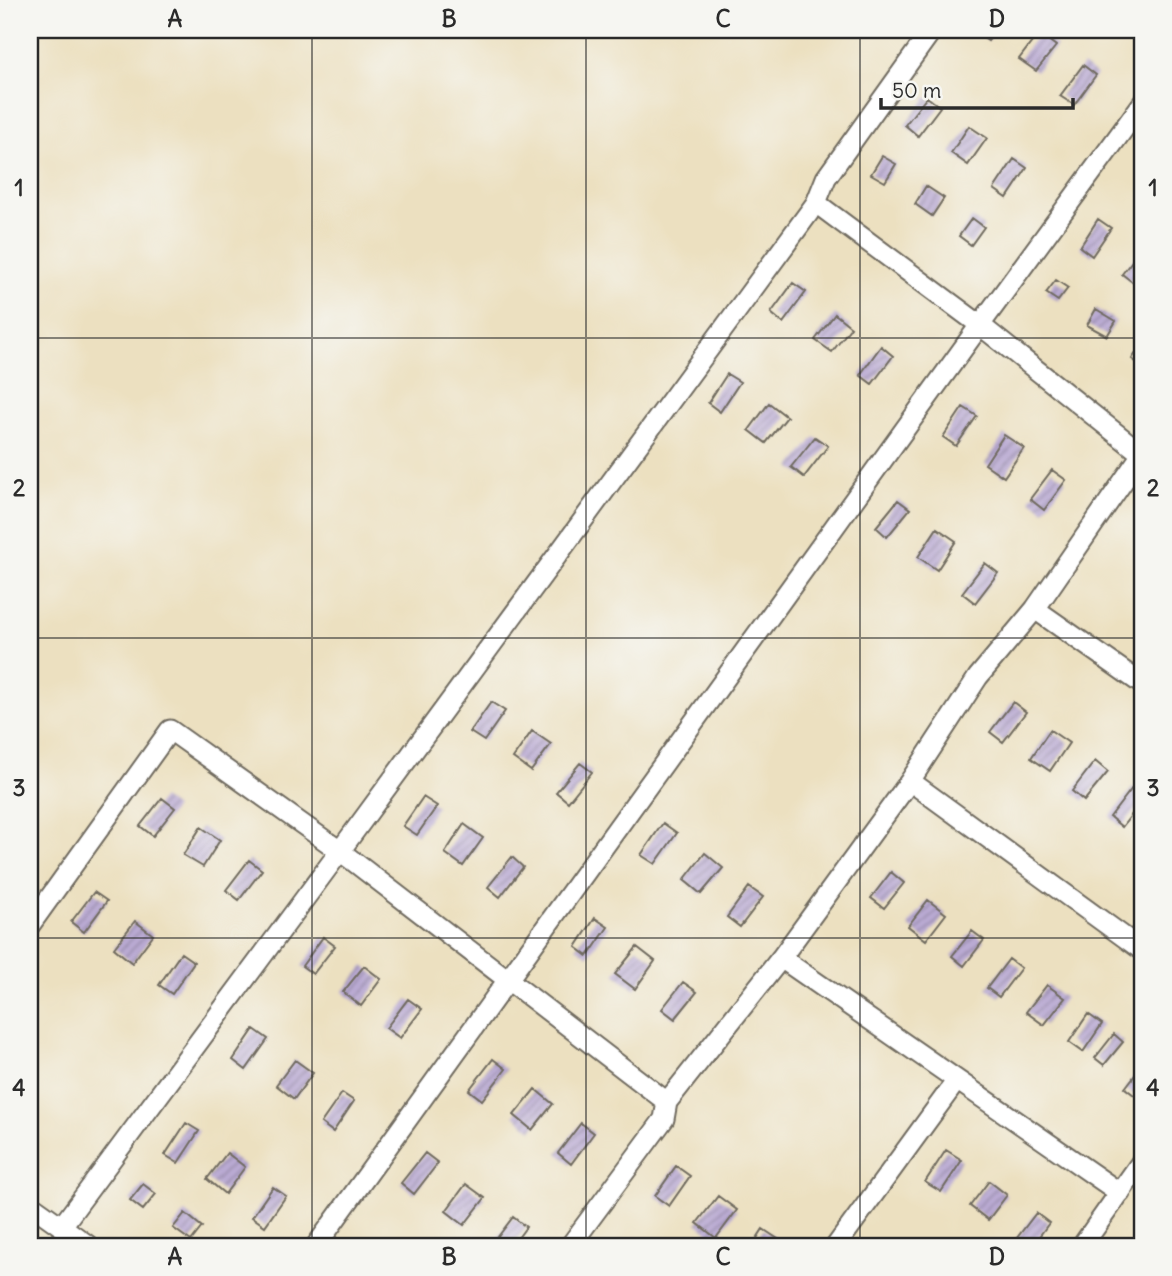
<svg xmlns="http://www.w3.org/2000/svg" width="1172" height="1276" font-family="Delius,sans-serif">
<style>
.building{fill:url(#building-hatch)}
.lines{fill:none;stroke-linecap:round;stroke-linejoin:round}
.street-casing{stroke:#6f6a5f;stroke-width:23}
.street{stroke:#fff;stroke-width:19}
.grid{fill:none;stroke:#2b2b2b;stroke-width:2;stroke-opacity:0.55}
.neatline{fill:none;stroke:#2b2b2b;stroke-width:2.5}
.grid-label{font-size:23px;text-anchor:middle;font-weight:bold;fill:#2b2b2b}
</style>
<defs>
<pattern id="building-hatch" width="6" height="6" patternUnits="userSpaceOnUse" patternTransform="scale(1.75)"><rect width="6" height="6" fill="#baaad3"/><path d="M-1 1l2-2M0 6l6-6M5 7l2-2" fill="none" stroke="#978bab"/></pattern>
</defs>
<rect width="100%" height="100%" fill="#f6f6f2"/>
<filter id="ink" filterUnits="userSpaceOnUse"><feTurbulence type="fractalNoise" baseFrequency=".0143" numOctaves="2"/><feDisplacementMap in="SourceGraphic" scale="14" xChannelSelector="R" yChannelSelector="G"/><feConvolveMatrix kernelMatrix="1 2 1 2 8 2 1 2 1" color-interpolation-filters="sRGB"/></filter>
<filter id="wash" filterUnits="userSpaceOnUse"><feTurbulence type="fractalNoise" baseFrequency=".00686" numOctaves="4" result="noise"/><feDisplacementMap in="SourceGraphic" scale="28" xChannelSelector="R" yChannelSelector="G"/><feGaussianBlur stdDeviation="1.57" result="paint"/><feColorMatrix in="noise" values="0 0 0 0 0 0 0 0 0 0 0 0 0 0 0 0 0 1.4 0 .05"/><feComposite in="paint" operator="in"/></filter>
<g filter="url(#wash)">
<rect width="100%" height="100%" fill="#ece0c0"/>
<g id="blocks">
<path class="building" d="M977,30H996L988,41L975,32Z
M1039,33L1056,46L1036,71L1019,59Z
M1083,65L1096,75L1074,105L1060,96Z
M927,97L940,107L918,136L905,125Z
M969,126L987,138L968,165L951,153Z
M882,156L896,164L885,182L871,174Z
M1014,159L1027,168L1007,198L994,189Z
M926,186L944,198L932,216L915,204Z
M972,218L984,227L971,245L959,236Z
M1098,219L1111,228L1092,256L1080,247Z
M1142,248V285L1140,288L1122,274Z
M1056,280L1068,288L1058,301L1046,293Z
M793,283L806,292L783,323L771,313Z
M1096,309L1116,321L1107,336L1087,325Z
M835,314L851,327L832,352L815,340Z
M1142,344V366L1132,359Z
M881,346L893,356L872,384L860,375Z
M727,374L740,382L720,412L708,403Z
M769,403L787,417L766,443L749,430Z
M963,407L977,416L956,446L943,437Z
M1004,435L1024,448L1004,477L985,464Z
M815,437L828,446L804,477L791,467Z
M1052,470L1066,480L1044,510L1030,499Z
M898,500L910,509L887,537L876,527Z
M937,528L956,541L937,570L918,557Z
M985,563L998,573L975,603L962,593Z
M491,702L505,711L484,741L470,732Z
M1013,702L1026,712L1003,742L990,732Z
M1050,730L1069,743L1050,771L1031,758Z
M532,731L551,744L531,771L513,758Z
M1095,761L1108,772L1084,801L1072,791Z
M580,763L592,772L568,802L556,792Z
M1133,787L1142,794V801L1122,827L1110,817Z
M423,797L437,806L417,835L403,826Z
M162,798L175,808L153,836L140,826Z
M663,823L677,833L655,864L641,855Z
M464,824L483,838L463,866L445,853Z
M201,827L220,840L203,867L183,855Z
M705,853L723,868L701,894L684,880Z
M512,857L523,867L500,897L488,887Z
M249,860L262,870L239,900L226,890Z
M891,872L904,883L884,908L871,898Z
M749,887L763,897L740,927L727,917Z
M94,892L107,901L84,932L71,922Z
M928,900L946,914L926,940L908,926Z
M595,918L608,927L588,956L576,947Z
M135,921L153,935L132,963L114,948Z
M972,931L984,940L964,966L952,956Z
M323,937L335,946L313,974L302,966Z
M637,947L655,961L635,989L615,974Z
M181,953L194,962L172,994L159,985Z
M1009,959L1021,968L999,997L987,988Z
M364,966L381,979L361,1006L343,992Z
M683,982L697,992L675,1019L662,1009Z
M1047,985L1065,998L1044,1025L1026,1012Z
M408,999L422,1009L400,1038L386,1028Z
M1088,1014L1102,1024L1083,1052L1069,1042Z
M254,1029L268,1039L246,1070L233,1060Z
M1114,1034L1123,1042L1104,1065L1095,1058Z
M493,1059L506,1069L482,1100L469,1090Z
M295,1060L313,1073L294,1099L276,1085Z
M1142,1066V1093L1138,1098L1125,1088Z
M535,1089L553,1104L532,1130L514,1115Z
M342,1093L354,1101L333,1132L321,1123Z
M186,1123L199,1131L178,1163L165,1155Z
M581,1123L594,1133L571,1164L558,1153Z
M946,1150L962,1160L941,1192L925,1182Z
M227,1153L245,1167L225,1194L207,1179Z
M425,1153L438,1163L414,1194L401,1183Z
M676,1166L690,1176L669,1206L655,1196Z
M989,1181L1007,1195L988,1220L970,1206Z
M143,1184L156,1194L143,1210L130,1200Z
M466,1184L485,1198L464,1225L446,1211Z
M273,1187L286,1196L265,1226L252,1217Z
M718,1196L737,1210L716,1238L697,1223Z
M185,1213L202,1227L191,1241L173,1228Z
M1036,1213L1049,1223L1032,1246H1017L1013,1243Z
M513,1217L526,1227L512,1246H491Z
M763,1229L778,1239L773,1246H752Z"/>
</g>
</g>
<g filter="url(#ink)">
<use href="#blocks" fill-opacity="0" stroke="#6f6a5f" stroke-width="2"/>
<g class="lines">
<g class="street-casing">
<path id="street" d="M816,203L980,325L1142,454
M1035,609L1142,684
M910,781L1142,950
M30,925L170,730L340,851L667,1102
M781,958L1120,1193
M30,1204L89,1246
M62,1226L340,851L816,203L826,178L932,30
M316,1246L980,325L1142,104
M570,1246L664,1119L667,1102L781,958L910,781L978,677L1035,609L1142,454
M836,1246L957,1080
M1082,1246L1142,1161"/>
</g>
<use href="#street" class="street"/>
</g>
</g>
<path class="grid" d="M312,30V1246M586,30V1246M860,30V1246M30,338H1142M30,638H1142M30,938H1142"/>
<rect width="1172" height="1276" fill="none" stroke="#f6f6f2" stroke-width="77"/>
<path d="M881 98v10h192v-10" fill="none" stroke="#2b2b2b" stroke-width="3.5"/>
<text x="892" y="98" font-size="21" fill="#2b2b2b" stroke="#f6f6f2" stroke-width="5" paint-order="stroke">50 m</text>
<rect x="38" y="38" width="1096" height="1200" class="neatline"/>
<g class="grid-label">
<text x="175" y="27">A</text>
<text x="449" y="27">B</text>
<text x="723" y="27">C</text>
<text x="997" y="27">D</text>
<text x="19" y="196">1</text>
<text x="1153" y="196">1</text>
<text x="19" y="496">2</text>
<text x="1153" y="496">2</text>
<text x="19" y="796">3</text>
<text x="1153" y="796">3</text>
<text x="19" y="1096">4</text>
<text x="1153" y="1096">4</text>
<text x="175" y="1265">A</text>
<text x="449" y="1265">B</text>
<text x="723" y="1265">C</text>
<text x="997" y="1265">D</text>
</g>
</svg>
